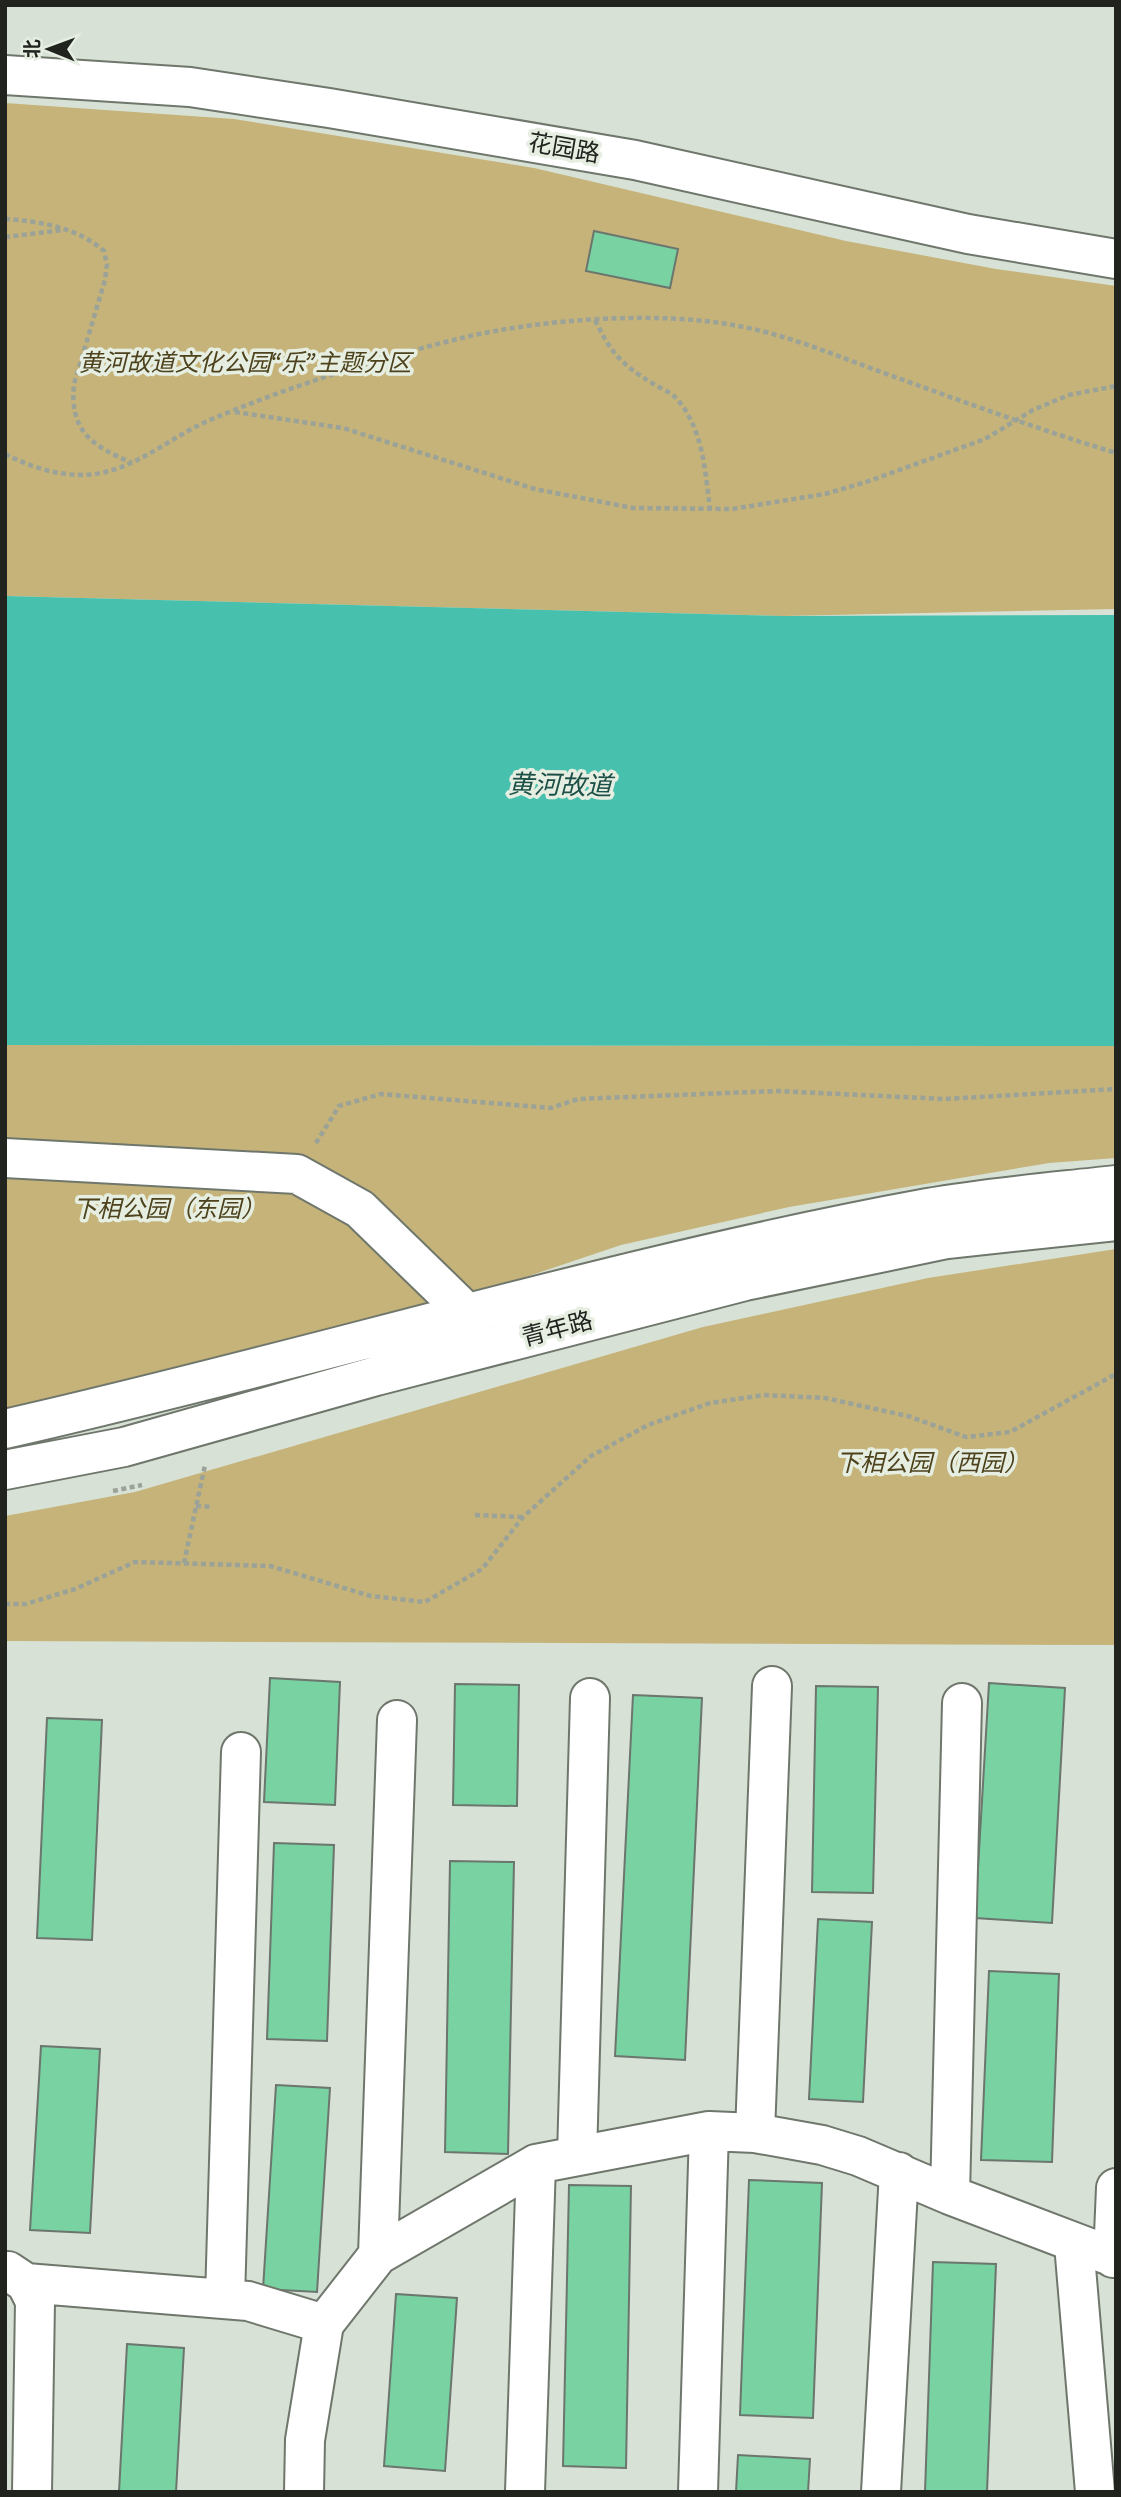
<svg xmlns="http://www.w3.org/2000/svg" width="1121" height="2497" font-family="'Roboto Serif','Noto Sans SC',serif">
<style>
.green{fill:#c5b379}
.water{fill:#47c1ad}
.building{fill:#79d2a1;stroke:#6a766e;stroke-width:2}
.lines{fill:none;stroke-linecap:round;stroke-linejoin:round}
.minor-casing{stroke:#6f776c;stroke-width:42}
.path{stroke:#9ba298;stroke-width:4.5;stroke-dasharray:5 3.5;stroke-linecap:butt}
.minor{stroke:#fff;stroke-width:38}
.labels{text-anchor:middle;stroke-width:7;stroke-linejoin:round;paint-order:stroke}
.street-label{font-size:24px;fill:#20231e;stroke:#e6eee2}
.park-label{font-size:24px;font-style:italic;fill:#4d421c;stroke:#e6eee2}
.water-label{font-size:26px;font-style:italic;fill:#1c5047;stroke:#e6eee2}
</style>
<rect width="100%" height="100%" fill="#d8e1d5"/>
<path class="green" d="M5,103L234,119L534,168L846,241L996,269L1116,286V609L783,616L5,596Z
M5,1045L1116,1046V1158L1049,1163L789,1207L621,1245L407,1317L5,1414Z
M1116,1249V1645L5,1641V1516L135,1492L703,1327L928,1278Z"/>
<path class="water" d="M5,596L783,616L1116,615V1046L5,1045Z"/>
<path class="building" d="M594,231L678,249L670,288L586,271Z
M270,1678L340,1682L335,1805L264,1802Z
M989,1683L1065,1688L1052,1923L975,1918Z
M455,1684L519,1685L517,1806L453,1805Z
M816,1686L878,1687L873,1893L812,1892Z
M633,1695L702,1698L685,2060L615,2056Z
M47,1718L102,1720L92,1940L37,1938Z
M274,1843L334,1845L327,2041L267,2039Z
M450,1861L514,1862L508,2154L445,2152Z
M818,1919L872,1922L863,2102L809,2099Z
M989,1971L1059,1974L1052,2162L981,2160Z
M41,2046L100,2049L90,2233L30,2230Z
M276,2085L330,2088L317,2292L263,2289Z
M749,2180L822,2183L813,2418L740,2415Z
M569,2185L631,2186L626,2468L563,2466Z
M933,2262L996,2264L987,2492H925Z
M396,2294L457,2298L445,2471L384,2466Z
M127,2344L184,2348L176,2492H119Z
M738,2455L810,2459L808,2492H736Z"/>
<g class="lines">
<g class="minor-casing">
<path id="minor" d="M5,75L190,87L329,108L635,160L968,234L1116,259
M5,1158L297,1174L360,1209L469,1315
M5,1429C314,1359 617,1265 928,1208C990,1197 1054,1192 1116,1185
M5,1470L124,1447L376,1376L745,1281L947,1239L1116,1221
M755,2133L772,1686
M577,2156L590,1698
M950,2195L962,1703
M1074,2244L1095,2492
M378,2255L397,1720
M1113,2258L1116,2188
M8,2271L26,2283L35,2301L32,2492
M26,2283L248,2301L324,2324
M225,2299L241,1752
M304,2492L305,2440L324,2324L378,2255L536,2164L709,2131L755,2133L822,2145L858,2156L950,2195L1116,2258
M525,2492L536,2164
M698,2492L709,2131
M881,2492L899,2172"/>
</g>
<path class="path" d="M5,219C40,221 78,228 104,251L107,264L105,280L74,384C69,432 93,446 132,463
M5,237L63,230
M595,320C611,353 621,364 652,383C659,388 669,391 675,397C703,426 705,471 710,509
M235,412L343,428L535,489L633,508L732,509L825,494L866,482L985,439L1033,410L1069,395L1116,386
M5,454C33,468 63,478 95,474C140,467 170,437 210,420C290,386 382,357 466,337C543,319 656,311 733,325C781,333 827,352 873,369C953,398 1034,428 1116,453
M316,1143L339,1106L381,1094L551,1108L578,1099L777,1091L944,1099L1116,1089
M113,1491L142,1485
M196,1506L213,1507
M475,1515L522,1517
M184,1563L205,1465
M5,1604H26L75,1589L135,1562L270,1566L371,1596L425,1602L482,1569L523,1517L591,1456L648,1425L710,1403L764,1395L825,1398L908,1416L966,1437L1010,1432L1116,1374"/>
<use href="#minor" class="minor"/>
</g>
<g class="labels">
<g class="street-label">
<text transform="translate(564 148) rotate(10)" y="8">花园路</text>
<text transform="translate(557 1329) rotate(-15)" y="8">青年路</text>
</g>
<g class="park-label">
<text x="245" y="371">黄河故道文化公园“乐”主题分区</text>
<text x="169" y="1217">下相公园（东园）</text>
<text x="932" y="1471">下相公园（西园）</text>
</g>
<g class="water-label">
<text transform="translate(560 785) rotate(1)" y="9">黄河故道</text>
</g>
</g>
<rect width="1121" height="2497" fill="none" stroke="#20231e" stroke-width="14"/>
<g transform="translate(49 49) rotate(271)" stroke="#e6eee2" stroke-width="5" paint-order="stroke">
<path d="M0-5L12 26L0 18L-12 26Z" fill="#20231e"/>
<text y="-10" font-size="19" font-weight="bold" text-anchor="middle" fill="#20231e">北</text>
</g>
</svg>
